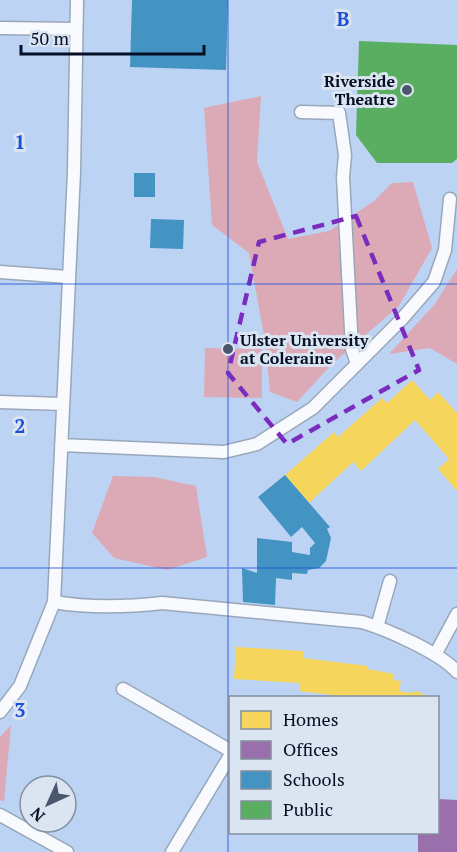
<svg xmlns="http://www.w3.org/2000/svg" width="457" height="852" font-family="'PT Serif',serif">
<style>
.built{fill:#bcd3f3;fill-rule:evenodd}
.green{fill:#dcaab6}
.homes{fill:#f6d55c}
.offices{fill:#9970ab}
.schools{fill:#4393c3}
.public{fill:#5aae61}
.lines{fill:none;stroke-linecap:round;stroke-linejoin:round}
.lane-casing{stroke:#99a7bb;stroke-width:15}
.lane{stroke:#f8fafd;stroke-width:12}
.marked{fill:none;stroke:#7b2cbf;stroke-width:4.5;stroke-dasharray:12 8;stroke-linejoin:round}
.grid{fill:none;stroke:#1d4ed8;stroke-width:1.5;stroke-opacity:0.55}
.poi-dot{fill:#49566c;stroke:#dbe4f1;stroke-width:2}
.labels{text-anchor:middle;stroke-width:6;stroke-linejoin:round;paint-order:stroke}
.poi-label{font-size:16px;font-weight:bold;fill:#020f25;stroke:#dbe4f1;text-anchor:end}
.grid-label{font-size:20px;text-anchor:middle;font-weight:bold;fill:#1d4ed8;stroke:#dbe4f1;stroke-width:6;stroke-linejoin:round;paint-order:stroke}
</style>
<rect width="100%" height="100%" fill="#cddbf0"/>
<path class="built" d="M0,0H457V852H0ZM231,698H438V832H231ZM30,786H66V822H30Z"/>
<path class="green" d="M261,96L257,162L288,239L329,231L374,201L392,183L413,182L432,248L399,306L333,363L297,402L270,392L265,341L249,253L212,225L204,108Z
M457,269V364L430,348L389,354L434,305Z
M205,348L262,349V398L204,397Z
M113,476L154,477L196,486L207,557L167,570L114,558L92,533Z
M11,725L4,802L0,800V737Z"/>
<path class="homes" d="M412,380L430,400L438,392L457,413V491L438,469L449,459L415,420L361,471L353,462L309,503L285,475L334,432L338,437L382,398L387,403Z
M236,647L303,651V658L368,666V669L394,674L393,680L401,681L399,691L411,693L416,691L432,698H357L299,691L300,683L234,679Z"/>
<path class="offices" d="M438,799L457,800V852H418V832H438Z"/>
<path class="schools" d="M132,0H228L226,70L130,67Z
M134,173H155V197H134Z
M151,219L184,220L183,249L150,248Z
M285,475L330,527L327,529L331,538L326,561L319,568L308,570L307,574L292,573V580L276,578L275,605L243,602L242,568L257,573V538L292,542V552L310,555V548L315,543L302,527L291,537L258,497Z"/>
<path class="public" d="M359,41L457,45V159L452,163H377L356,135Z"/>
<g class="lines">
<g class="lane-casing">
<path id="lane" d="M0,28L76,29
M301,112L339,113L345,155L343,177L352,349L357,364
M0,272L68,277
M0,402L63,404
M61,445L224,452L257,444L313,408L401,320L434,282L445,250L450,199
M54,602C89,608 127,607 162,603L362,622C386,629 441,653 457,672
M377,627L390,581
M435,655L457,614
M123,689L231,751
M0,712L20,686L54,602L74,172L77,0
M0,815L67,852
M172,852L231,754"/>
</g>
<use href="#lane" class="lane"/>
</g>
<path class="marked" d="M356,216L419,370L287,444L228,373L259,242Z"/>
<path class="grid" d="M228,0V852M0,284H457M0,568H457"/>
<g class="poi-dot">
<circle cx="407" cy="90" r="6"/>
<circle cx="228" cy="349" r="6"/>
</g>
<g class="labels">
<g class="poi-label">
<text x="395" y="87">Riverside<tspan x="395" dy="18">Theatre</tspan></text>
<text x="240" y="346" text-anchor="start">Ulster University<tspan x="240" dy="18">at Coleraine</tspan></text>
</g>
</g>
<g class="grid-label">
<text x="343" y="26">B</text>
<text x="20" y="149">1</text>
<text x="20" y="433">2</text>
<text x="20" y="717">3</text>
</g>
<rect x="229" y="696" width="210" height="138" fill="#dbe4f1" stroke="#848f9f" stroke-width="1.5"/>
<rect x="241" y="711" width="30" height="18" fill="#f6d55c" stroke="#848f9f" stroke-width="1.5"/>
<text x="283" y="726" font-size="18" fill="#020f25">Homes</text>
<rect x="241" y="741" width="30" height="18" fill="#9970ab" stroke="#848f9f" stroke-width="1.5"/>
<text x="283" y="756" font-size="18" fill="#020f25">Offices</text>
<rect x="241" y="771" width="30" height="18" fill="#4393c3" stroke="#848f9f" stroke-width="1.5"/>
<text x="283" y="786" font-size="18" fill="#020f25">Schools</text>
<rect x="241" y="801" width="30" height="18" fill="#5aae61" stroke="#848f9f" stroke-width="1.5"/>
<text x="283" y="816" font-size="18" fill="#020f25">Public</text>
<g transform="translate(48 804) rotate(225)"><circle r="28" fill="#dbe4f1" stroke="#848f9f" stroke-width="1.5"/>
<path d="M0-4.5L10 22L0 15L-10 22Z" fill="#49566c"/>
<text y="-9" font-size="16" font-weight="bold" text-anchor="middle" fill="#020f25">N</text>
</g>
<path d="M21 45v9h183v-9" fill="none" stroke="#020f25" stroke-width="3"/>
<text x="30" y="45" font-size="18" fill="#020f25" stroke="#dbe4f1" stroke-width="4.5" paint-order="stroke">50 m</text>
</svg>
